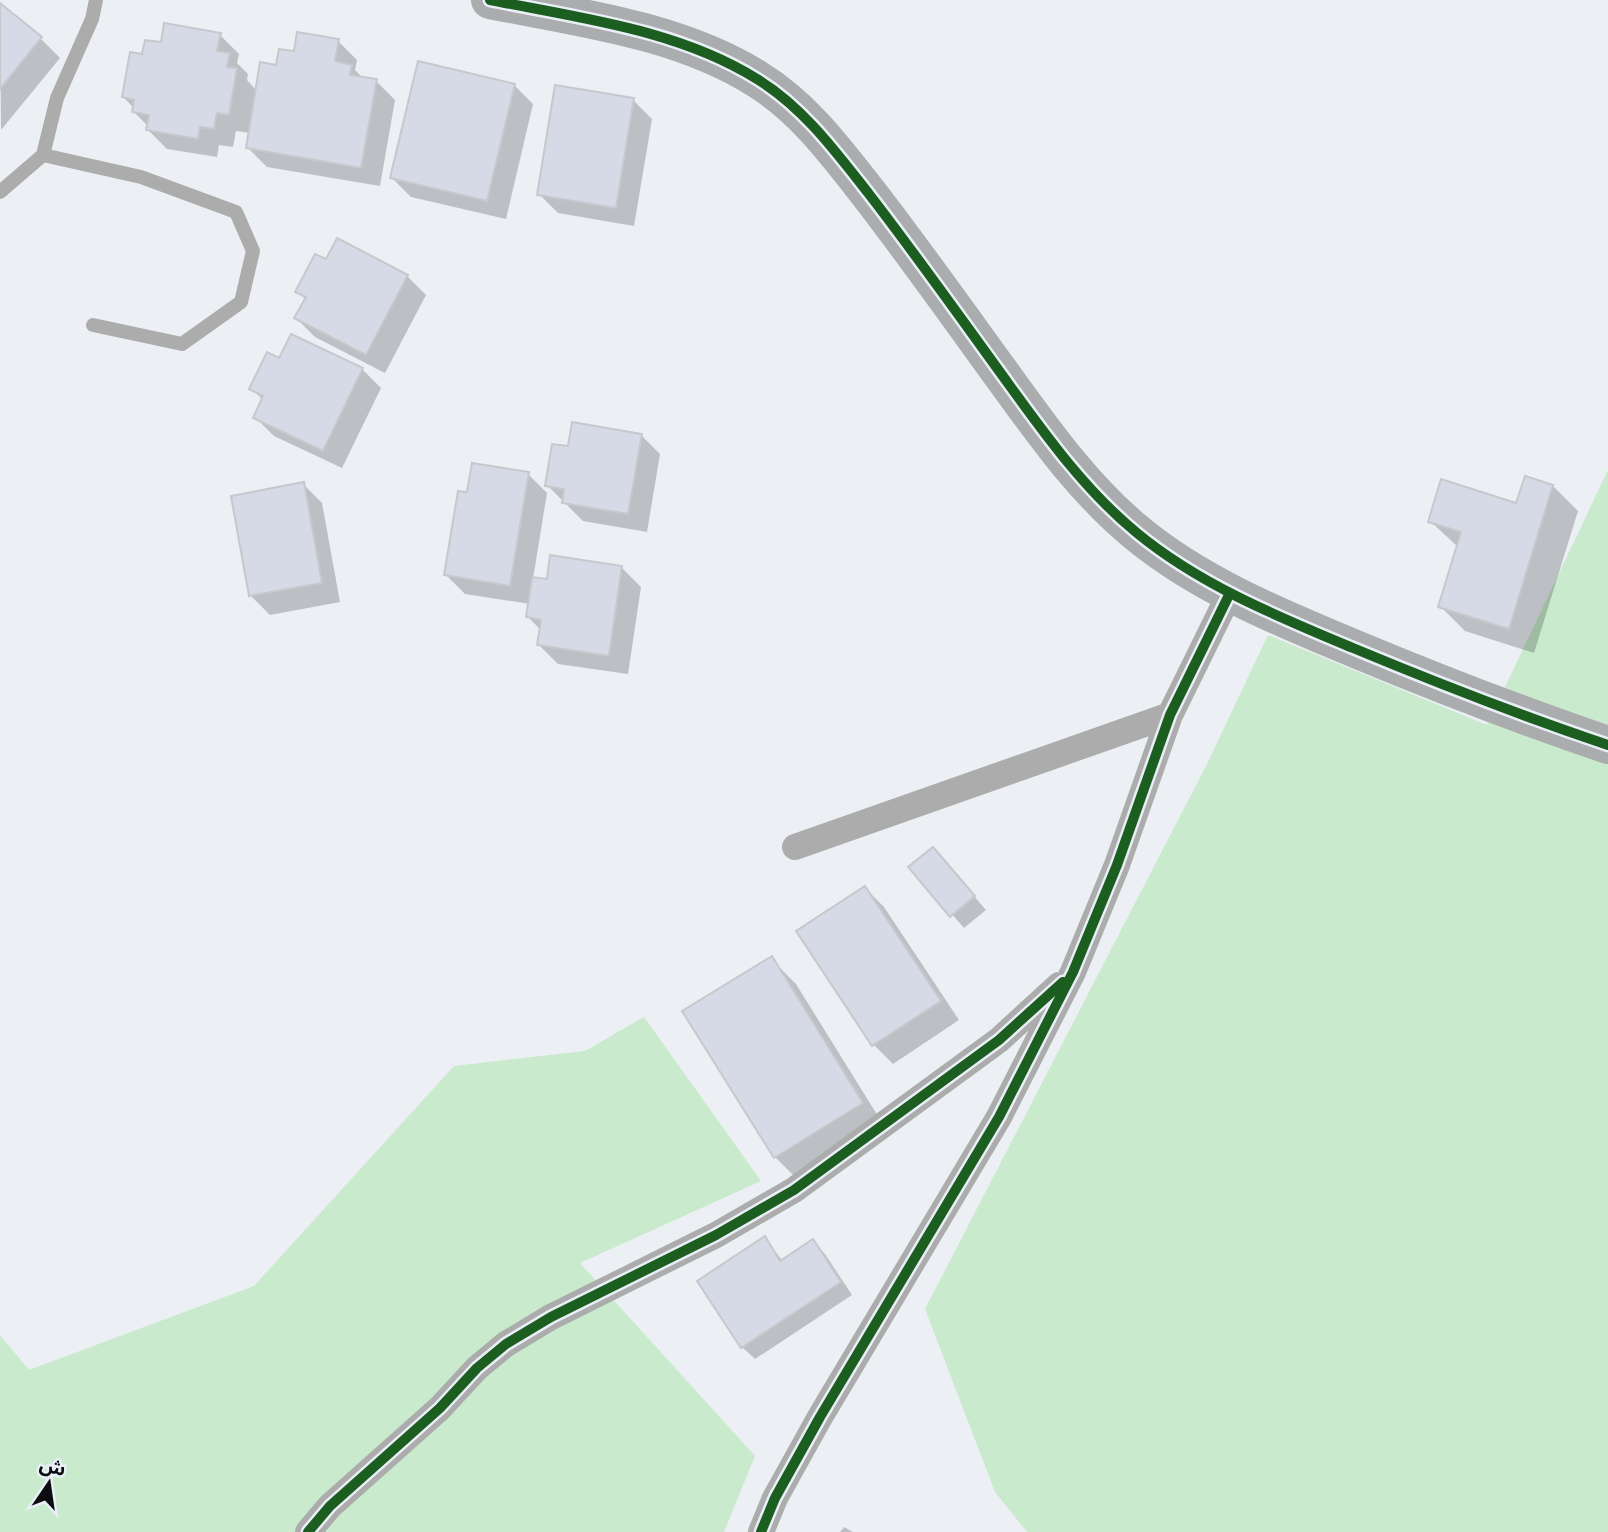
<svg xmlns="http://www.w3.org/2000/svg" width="1608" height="1532" font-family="Spectral,'Noto Sans Arabic',serif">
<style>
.green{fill:#c9eacd}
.shadow{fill:#0003}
.building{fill:#d5dae6;stroke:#c7c8cc;stroke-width:2}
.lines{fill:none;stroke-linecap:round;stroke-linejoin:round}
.lane{stroke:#adacac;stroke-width:14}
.street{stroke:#adacac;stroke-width:26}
.secondary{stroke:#abacad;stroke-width:38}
.cycleway-casing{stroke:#e9eef7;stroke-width:15}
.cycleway{stroke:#1b5e20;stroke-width:10}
</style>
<rect width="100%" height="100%" fill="#eceff4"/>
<path class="green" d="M1608,470V1532H1027L995,1492L925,1309L1207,764L1268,635L1487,725Z
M644,1017L761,1181L580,1263L755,1456L724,1532H0V1335L29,1370L254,1286L454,1066L585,1051Z"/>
<path class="shadow" d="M0,5L41,39L60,58L1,130Z
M220,35L239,54L237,63L248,74L247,80L257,91L278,67L296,53L338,41L357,60L355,70L364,79L376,81L395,100L380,186L267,167L248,148L250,133L236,131L233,147L219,145L217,157L167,149L148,130L149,127L134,112V108L123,97L144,55L162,44Z
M514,85L533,104L506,219L411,197L392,178Z
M633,100L652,119L634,226L558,213L539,194Z
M338,240L407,276L426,295L385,373L315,337L296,318L306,300L297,291L327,262Z
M362,369L381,388L342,468L274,436L255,417L263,400L252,389Z
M641,435L660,454L647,532L583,521L547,485L569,448Z
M528,474L547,493L533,579L548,581L622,568L641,587L628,674L558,664L539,645L541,630L528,617L530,604L465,594L446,575L468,494Z
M303,484L322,503L340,602L270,615L251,596Z
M1553,486L1578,511L1534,653L1465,631L1440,606L1458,547L1430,521L1517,505Z
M933,849L986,910L964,928L911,867Z
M865,888L884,907L959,1020L893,1064L874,1045Z
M771,959L796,984L886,1129L800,1182L775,1157Z
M764,1238L783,1261L813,1241L825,1254L852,1295L755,1359L742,1347Z
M844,1527L853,1532H840Z"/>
<path class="building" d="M0,3L42,37L0,89Z
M164,23L221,33L217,51L230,53L227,67L237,68L229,115L217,113L214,129L200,127L198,139L146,130L149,115L132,112L134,100L122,97L130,52L142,54L145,40L161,42Z
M297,32L339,39L335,61L352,65L350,75L377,79L361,168L246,148L260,62L276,65L279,49L294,51Z
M418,61L515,84L487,201L390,178Z
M555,85L634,98L616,208L537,195Z
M337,238L408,275L366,355L294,318L306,297L295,292L315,254L326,259Z
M291,334L363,368L323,451L253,418L263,396L249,389L267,352L279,358Z
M572,422L642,434L628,514L562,503L564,489L545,486L552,444L568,446Z
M472,463L529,472L510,586L444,575L458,491L467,492Z
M1525,476L1553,485L1509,629L1438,607L1461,532L1428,522L1441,479L1516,503Z
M304,482L322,583L249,596L231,496Z
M550,555L622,566L609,656L537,645L541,620L526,617L532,577L547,579Z
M933,847L975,896L950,917L908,867Z
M865,886L941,1001L872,1046L796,931Z
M772,956L863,1103L774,1158L682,1011Z
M765,1236L780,1261L813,1239L841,1282L741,1348L697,1281Z"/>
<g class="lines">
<path class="lane" d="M0,192L43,155
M93,325L182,344L241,302L253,251L236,212L141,177L43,155L57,98L92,19L96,0"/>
<path class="street" d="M795,847L1170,715
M308,1532L330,1506L440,1408L477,1368L506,1344L551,1317L716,1235L794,1190L999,1040L1059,985
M761,1532L775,1498L820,1417L999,1117L1073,972L1117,865L1170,715L1230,593"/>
<path class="secondary" d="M490,0C580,18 679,30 757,79C803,107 836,152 869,194C913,251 955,310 997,368C1040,427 1081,487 1137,533C1200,585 1279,617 1353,648C1437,683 1522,716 1608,745"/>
<g class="cycleway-casing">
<path id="cycleway" d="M490,0C580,18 679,30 757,79C803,107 836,152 869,194C913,251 955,310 997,368C1040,427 1081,487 1137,533C1200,585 1279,617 1353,648C1437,683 1522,716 1608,745
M308,1532L330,1506L440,1408L477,1368L506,1344L551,1317L716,1235L794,1190L999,1040L1063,982
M761,1532L775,1498L820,1417L999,1117L1073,972L1117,865L1170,715L1230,593"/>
</g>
<use href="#cycleway" class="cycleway"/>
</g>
<g transform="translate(49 1483) rotate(13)" stroke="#e9eef7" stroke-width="5" paint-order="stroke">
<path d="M0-5L12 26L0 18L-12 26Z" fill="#0b0c0f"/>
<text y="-10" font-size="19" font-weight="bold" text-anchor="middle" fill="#0b0c0f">ش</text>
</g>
</svg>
